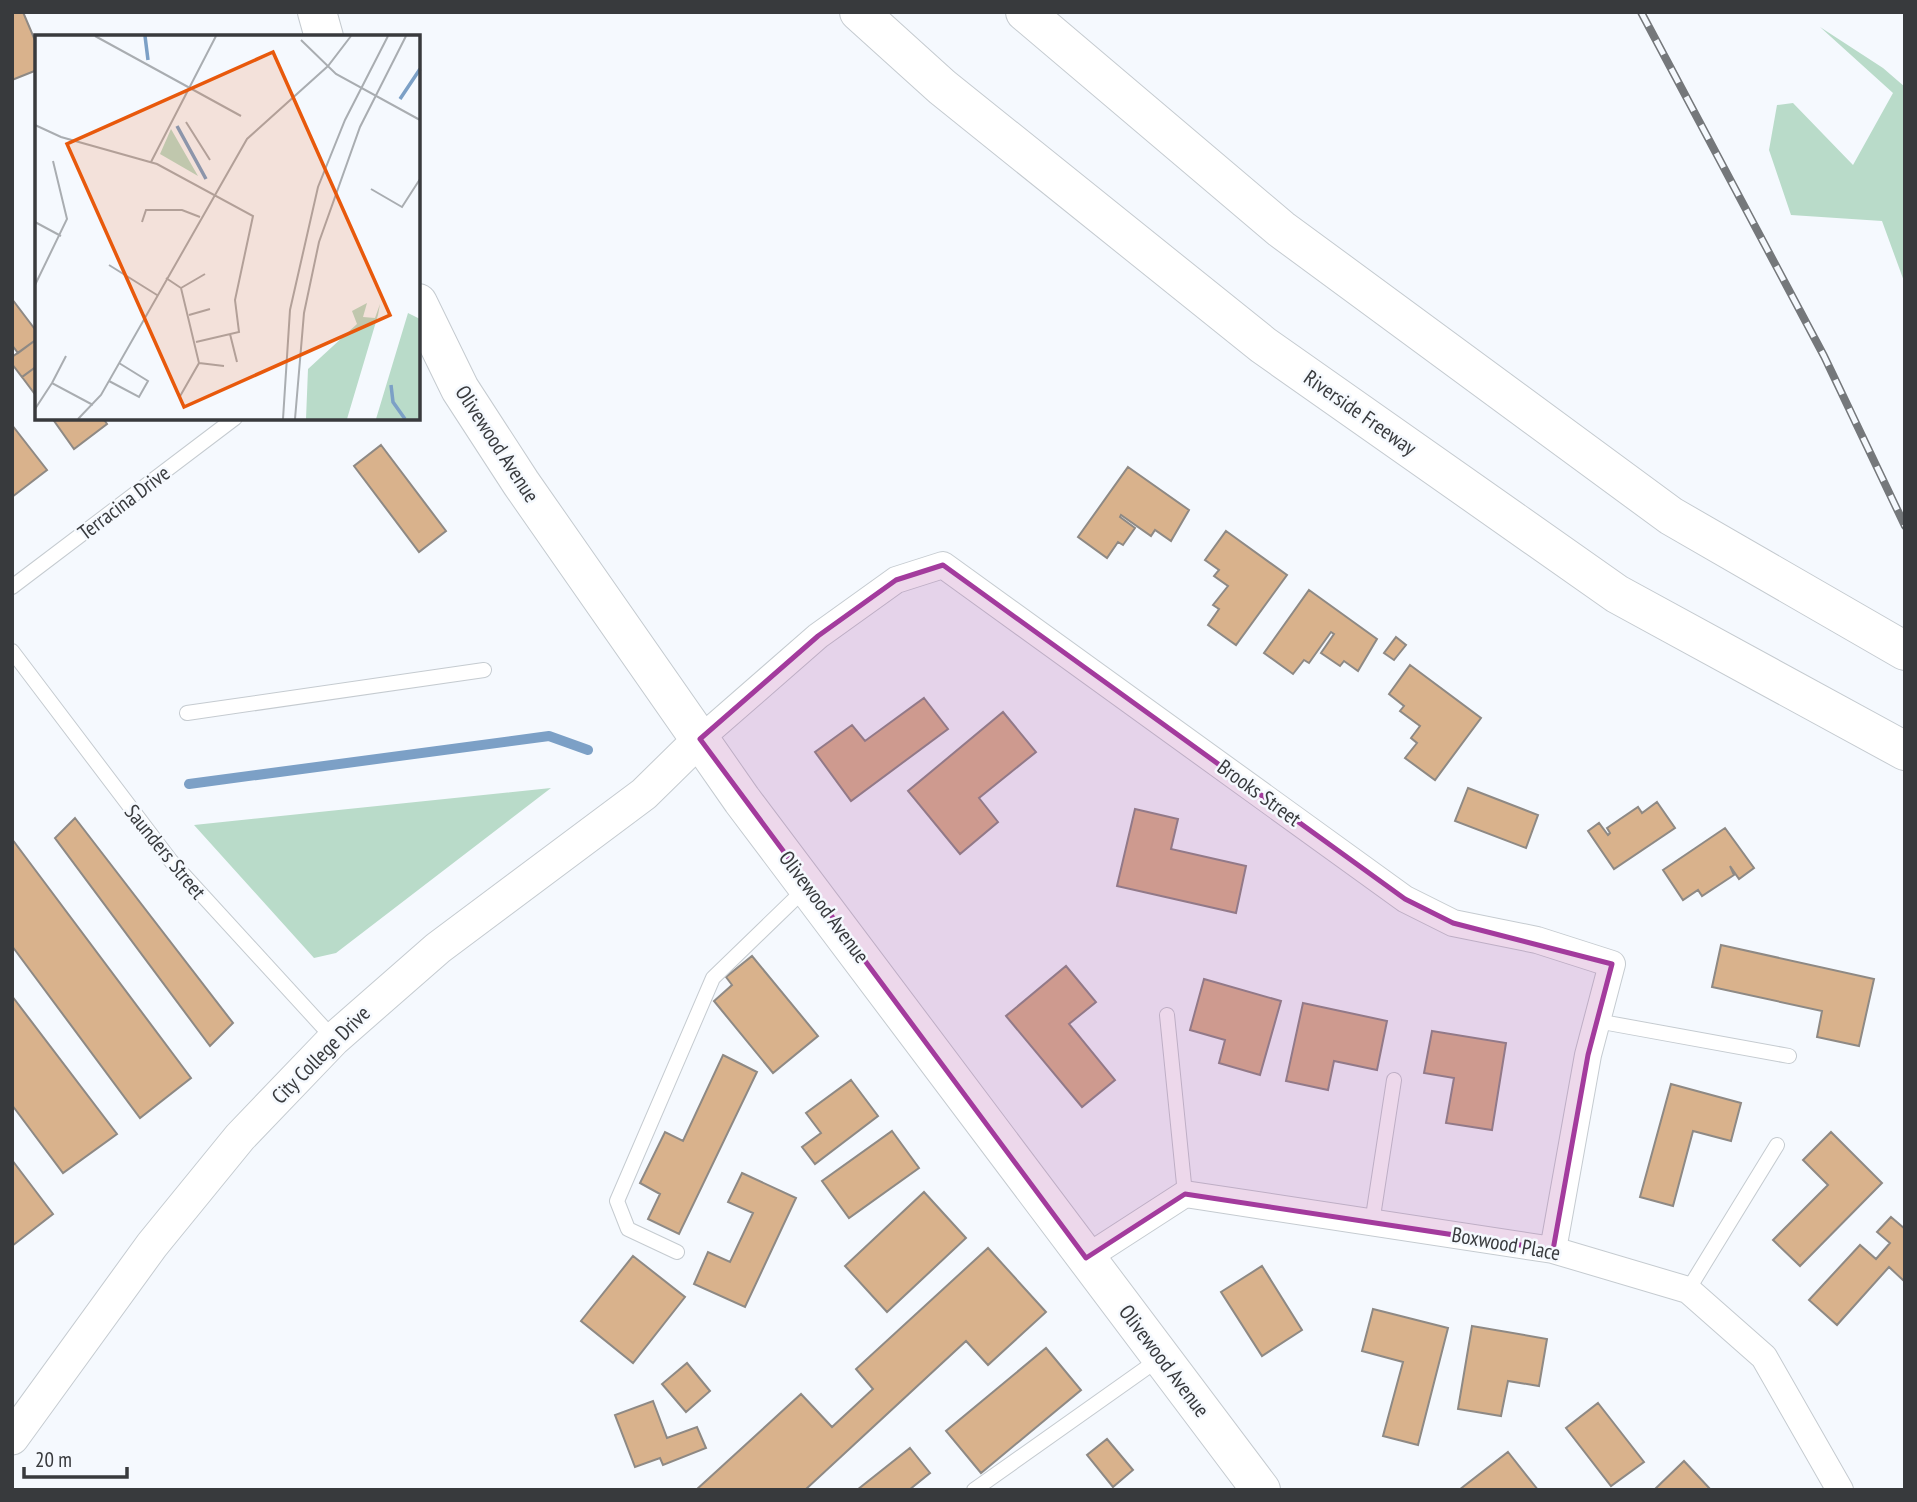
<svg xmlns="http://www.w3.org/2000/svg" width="1917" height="1502" font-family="'PT Sans Narrow',sans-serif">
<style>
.green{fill:#b9dbc9}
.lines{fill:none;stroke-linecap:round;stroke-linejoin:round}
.stream{stroke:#7ca0c6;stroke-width:10}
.building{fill:#d9b28c;stroke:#8e8984;stroke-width:2}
.service-casing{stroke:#c5cbd0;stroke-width:16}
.minor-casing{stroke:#c5cbd0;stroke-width:28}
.tertiary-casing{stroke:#c5cbd0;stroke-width:35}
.secondary-casing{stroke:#c5cbd0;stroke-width:40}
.motorway-casing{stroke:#c5cbd0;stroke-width:40}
.service{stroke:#fff;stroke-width:14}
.minor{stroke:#fff;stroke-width:26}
.tertiary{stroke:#fff;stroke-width:33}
.secondary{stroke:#fff;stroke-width:38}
.motorway{stroke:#fff;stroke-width:38}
.rail-casing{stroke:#75787b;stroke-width:8}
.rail{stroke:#f5f9fe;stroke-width:5;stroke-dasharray:16;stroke-linecap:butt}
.marked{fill:#a33b9d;fill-opacity:0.2;stroke:#a33b9d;stroke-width:5;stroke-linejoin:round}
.labels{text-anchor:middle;stroke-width:5;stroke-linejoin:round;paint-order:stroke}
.street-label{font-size:21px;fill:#383a3d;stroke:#f5f9fe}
.inset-river{fill:none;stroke:#7ca0c6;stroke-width:3.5}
.inset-road{fill:none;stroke:#a9adb1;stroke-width:2}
.view{fill:#e8590c;fill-opacity:0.15;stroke:#e8590c;stroke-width:3.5}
.inset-edge{fill:none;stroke:#383a3d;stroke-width:3.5}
</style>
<rect width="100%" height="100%" fill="#f5f9fe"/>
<path class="green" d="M1820,27L1883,68L1905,87V284L1882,221L1791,215L1769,150L1777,105L1793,103L1853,165L1893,93Z
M551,788L336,953L314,958L194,825Z"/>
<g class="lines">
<path class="stream" d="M189,784L549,736L588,750"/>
</g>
<path class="building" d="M12,12H23L37,45V70L12,80Z
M12,299L37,332V339L18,353L12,345Z
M37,339V366L22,377L12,364V357Z
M37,366V397L22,377Z
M52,418H103L107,424L74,449Z
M12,425L47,470L12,497Z
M381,445L446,531L419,552L354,466Z
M1128,467L1189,510L1171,541L1155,530L1151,536L1121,515L1120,517L1135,528L1123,545L1118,542L1107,558L1078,537Z
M1226,531L1287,575L1236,645L1208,625L1219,609L1213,605L1228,586L1214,576L1219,570L1205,560Z
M1309,590L1377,639L1358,671L1344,661L1340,666L1321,653L1334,634L1331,632L1309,663L1304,660L1293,674L1264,653Z
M1396,637L1406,645L1394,660L1384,653Z
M1410,665L1481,718L1435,780L1405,758L1417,743L1411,738L1420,726L1400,711L1404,706L1389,694Z
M924,698L948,729L851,801L815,752L852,725L865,741Z
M1003,712L1036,752L979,798L998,822L960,854L908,791Z
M1468,788L1538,815L1526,848L1455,821Z
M1657,802L1675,828L1614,869L1588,831L1599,823L1608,835L1610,833L1607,828L1638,807L1642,813Z
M1135,809L1178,819L1171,849L1246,866L1236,913L1117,886Z
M75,818L233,1023L210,1046L55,838Z
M1725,828L1754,868L1739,879L1730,866L1734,875L1702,896L1698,890L1683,900L1663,870Z
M12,839L191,1078L140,1118L12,946Z
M1721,945L1874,979L1859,1046L1817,1037L1822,1011L1712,987Z
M752,956L818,1036L773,1073L714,1001L732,985L726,977Z
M1066,966L1096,1002L1069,1024L1115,1080L1082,1107L1006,1016Z
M1204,979L1281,1001L1260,1075L1219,1063L1225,1040L1190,1030Z
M12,996L117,1134L63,1173L12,1105Z
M1303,1003L1387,1021L1377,1070L1334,1061L1328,1090L1286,1081Z
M1432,1031L1506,1043L1492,1130L1446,1123L1454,1078L1424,1073Z
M723,1055L757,1072L679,1234L648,1219L660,1194L640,1183L665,1132L683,1141Z
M851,1080L878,1116L815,1164L802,1147L821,1133L806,1113Z
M1671,1084L1741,1103L1731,1141L1693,1131L1673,1206L1640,1197Z
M892,1131L919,1168L849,1218L822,1181Z
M1831,1132L1882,1183L1800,1266L1773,1240L1828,1185L1803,1160Z
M12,1160L53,1214L12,1246Z
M742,1173L796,1198L745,1307L694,1284L708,1252L730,1262L753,1213L728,1202Z
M924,1192L966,1238L887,1312L845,1266Z
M1891,1217L1905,1229V1282L1889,1267L1837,1325L1809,1300L1860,1245L1876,1259L1890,1243L1877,1232Z
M988,1248L1046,1312L988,1365L966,1341L805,1490H696L801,1394L832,1427L873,1389L856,1369Z
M633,1256L685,1297L633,1363L581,1321Z
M1262,1266L1302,1330L1262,1356L1221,1292Z
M1373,1309L1448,1328L1418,1445L1383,1436L1403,1362L1362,1351Z
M1472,1326L1547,1339L1539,1386L1508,1381L1501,1416L1458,1409Z
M1046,1348L1081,1390L981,1473L946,1431Z
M687,1363L710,1391L686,1412L662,1384Z
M653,1401L667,1438L697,1427L706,1448L663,1465L660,1458L635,1467L615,1415Z
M1598,1403L1644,1462L1611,1486L1566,1428Z
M1107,1439L1133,1470L1113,1487L1087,1455Z
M910,1448L930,1473L909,1490H857Z
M1508,1452L1538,1490H1459Z
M1684,1461L1711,1490H1654Z"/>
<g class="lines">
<g class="service-casing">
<path id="service" d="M12,587L235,418
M12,651L171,861L334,1039
M187,713L484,670
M1167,1015L1185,1194
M1597,1021L1789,1056
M1372,1223L1394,1080
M677,1252L628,1229L617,1201L713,978L807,887
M1688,1290L1777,1145
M974,1490L1159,1359"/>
</g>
<g class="minor-casing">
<path id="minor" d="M700,739L818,636L896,580L943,565L1405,899L1453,923L1537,940L1612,964L1588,1055L1553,1250
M1086,1258L1185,1194L1553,1250L1688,1290L1764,1357L1840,1490"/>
</g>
<g class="tertiary-casing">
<path id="tertiary" d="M12,1438L152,1245L240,1137L334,1039L438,948L644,794L700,739"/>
</g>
<g class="secondary-casing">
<path id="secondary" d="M317,12L324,37
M418,303L460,389L521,483L742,800L1261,1490"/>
</g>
<g class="motorway-casing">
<path id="motorway" d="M859,12L942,87L1263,345L1617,594L1905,751
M1025,12L1281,229L1671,516L1905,651"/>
</g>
<use href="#service" class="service"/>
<use href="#minor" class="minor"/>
<use href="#tertiary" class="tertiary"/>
<use href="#secondary" class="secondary"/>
<use href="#motorway" class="motorway"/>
<g class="rail-casing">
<path id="rail" d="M1641,12L1824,356L1905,526"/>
</g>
<use href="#rail" class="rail"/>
</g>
<path class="marked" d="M943,565L1405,899L1453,923L1612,964L1588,1055L1553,1250L1185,1194L1086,1258L700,739L818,636L896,580Z"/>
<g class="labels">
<g class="street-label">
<text transform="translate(1360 413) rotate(35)" y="7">Riverside Freeway</text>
<text transform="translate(497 444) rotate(57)" y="7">Olivewood Avenue</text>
<text transform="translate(124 503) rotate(-37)" y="7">Terracina Drive</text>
<text transform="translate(1259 793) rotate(36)" y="7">Brooks Street</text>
<text transform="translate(165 852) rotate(51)" y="7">Saunders Street</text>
<text transform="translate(824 907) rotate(53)" y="7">Olivewood Avenue</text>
<text transform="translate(321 1055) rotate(-45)" y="7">City College Drive</text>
<text transform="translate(1506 1244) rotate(10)" y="7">Boxwood Place</text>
<text transform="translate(1164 1361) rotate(53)" y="7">Olivewood Avenue</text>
</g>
</g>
<g transform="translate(35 35)">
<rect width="385" height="385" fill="#f5f9fe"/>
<path d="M136,94L163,141L125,119ZM332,268L328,282L340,283L345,269L343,280L312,384H271L273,334L322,289L317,276ZM373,278L385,284V384H341Z" fill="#b9dbc9"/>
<path class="inset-river" d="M110,1L113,25M365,64L385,34M142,91L171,144M356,350L358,367L370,384"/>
<path class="inset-road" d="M60,1L206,81M266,5L301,39L385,85M151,87L175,125M0,90L26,102L122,129L218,181L200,265L204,297L161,307M116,127L181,1M336,154L367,172L385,144M0,187L26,201M107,187L111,175H147L165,182M74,230L122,260M131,243L146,253L164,328L144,363M0,250L32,184L18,126M146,253L170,239M154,280L175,274M195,299L202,327M164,328L189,331M74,346L104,362L113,346L84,328M17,348L31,321M0,374L17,348L58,370M43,384L66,360L212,104L293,31L316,1M248,384L255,275L283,152L310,85L353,1M260,384L269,278L284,207L325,92L371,1"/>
<path class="view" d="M238,17L355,280L149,372L32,109Z"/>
<rect width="385" height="385" class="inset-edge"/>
</g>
<rect width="1917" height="1502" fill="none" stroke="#383a3d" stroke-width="28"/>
<path d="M24 1467v10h103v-10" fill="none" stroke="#383a3d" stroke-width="3.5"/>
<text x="35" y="1467" font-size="21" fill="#383a3d" stroke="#f5f9fe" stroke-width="5" paint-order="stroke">20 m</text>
</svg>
